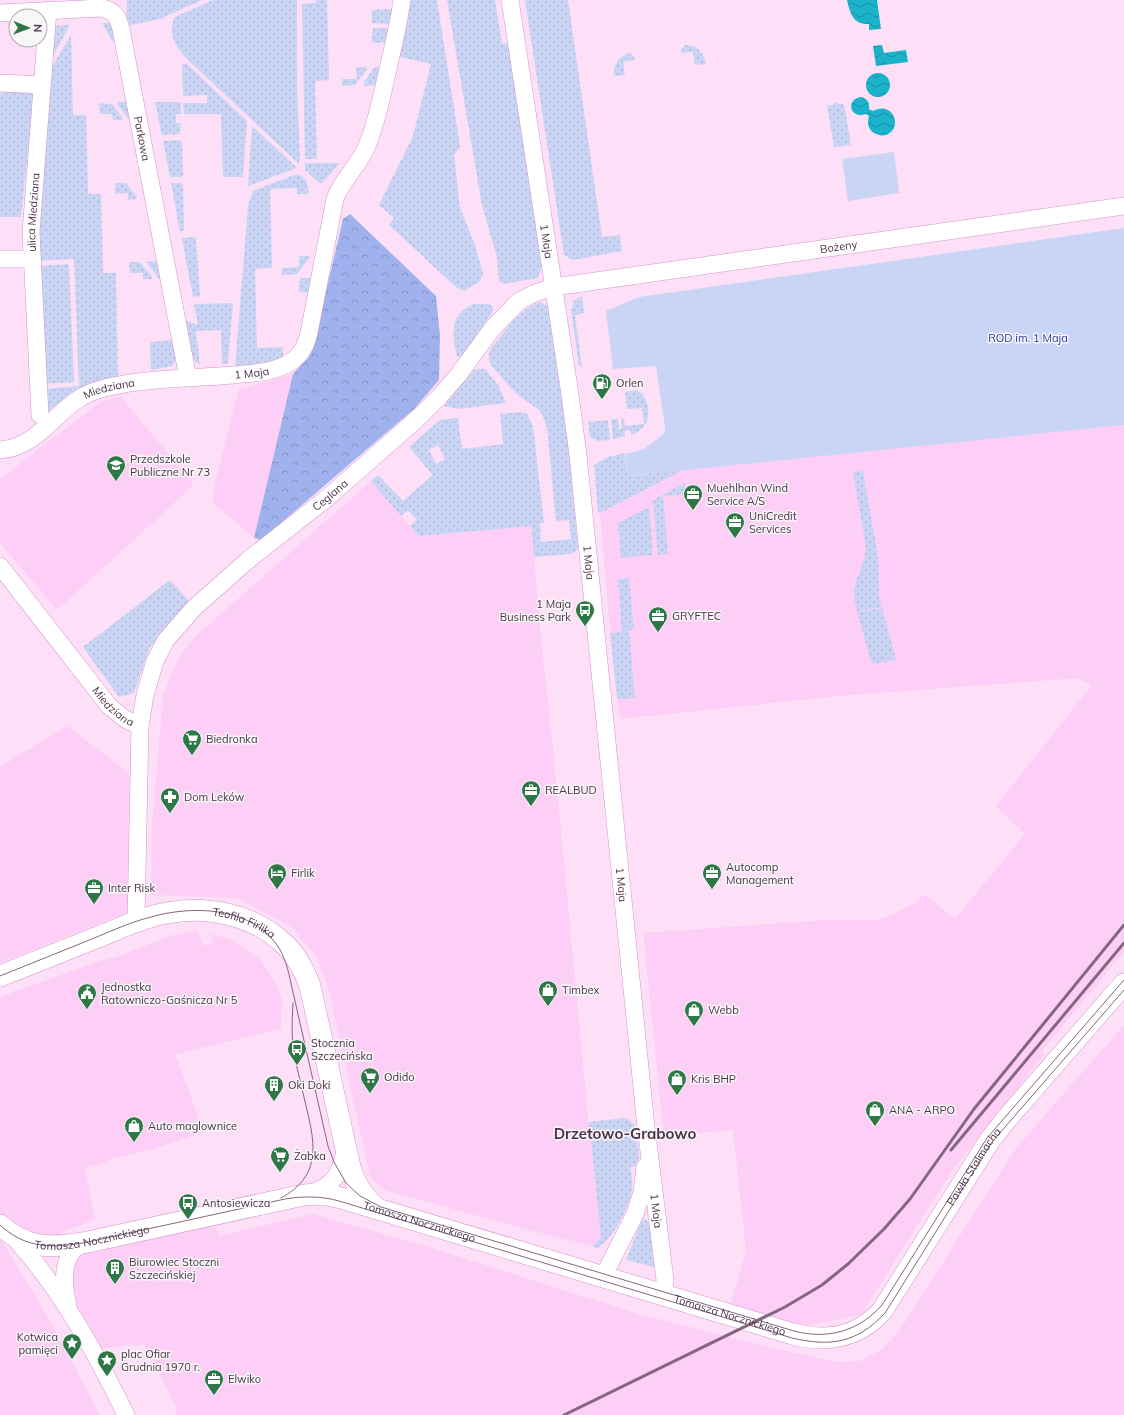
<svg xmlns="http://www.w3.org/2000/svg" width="1124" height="1415" font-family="Mulish,sans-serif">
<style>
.built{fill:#fdcff6}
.grass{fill:url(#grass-dots);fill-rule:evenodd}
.forest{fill:url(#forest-crowns)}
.garden{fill:#cad4f5}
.water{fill:url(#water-waves)}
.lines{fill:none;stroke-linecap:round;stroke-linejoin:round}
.minor-casing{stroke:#d693cd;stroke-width:18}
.tertiary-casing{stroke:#d693cd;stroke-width:22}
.minor{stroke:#fff;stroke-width:17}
.tertiary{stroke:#fff;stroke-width:21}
.tram{stroke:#83677f;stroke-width:1}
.rail{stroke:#83677f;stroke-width:3}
.labels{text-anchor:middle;stroke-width:3;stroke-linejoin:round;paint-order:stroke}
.street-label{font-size:11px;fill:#4d3149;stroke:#f7f7f7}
.park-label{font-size:11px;fill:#2c37a8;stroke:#f7f7f7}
.poi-label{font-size:11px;fill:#4d3149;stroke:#f7f7f7;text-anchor:start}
.district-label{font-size:15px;font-weight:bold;fill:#4d3149;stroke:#f7f7f7}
</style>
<defs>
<pattern id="grass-dots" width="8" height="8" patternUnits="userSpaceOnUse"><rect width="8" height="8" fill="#cad4f5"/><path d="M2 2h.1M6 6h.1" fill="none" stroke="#afb6d4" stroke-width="1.8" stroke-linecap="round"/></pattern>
<pattern id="forest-crowns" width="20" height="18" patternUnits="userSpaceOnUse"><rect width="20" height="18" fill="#a0b2ee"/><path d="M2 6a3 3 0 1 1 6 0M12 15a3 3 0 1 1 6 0" fill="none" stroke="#8591c3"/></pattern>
<pattern id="water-waves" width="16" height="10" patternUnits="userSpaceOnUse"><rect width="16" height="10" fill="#1ab3cb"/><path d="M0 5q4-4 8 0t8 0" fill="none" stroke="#1992a7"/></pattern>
</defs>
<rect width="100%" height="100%" fill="#fde0f8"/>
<path class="built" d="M293,374L254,538L212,502L216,480L239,389Z
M121,397L194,485L57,610L0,543V479L102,401Z
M1124,425V952L1042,1051L1045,1054L952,1171L861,1315L804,1326L730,1307L746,1251L733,1130L664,1136L643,933L827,920H878L894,914L916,902L924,894L955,919L1025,834L996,806L1092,685L1078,678L839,696L620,719L610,632L600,513L683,470Z
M371,481L419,536L531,526L542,647L555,767L587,1105L601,1237L593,1246L525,1229L384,1190L370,1176L327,984L315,954L291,927L238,898L151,895L152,825L163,695L179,657L194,638Z
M67,726L129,773L128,912L0,963V767Z
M190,932H198L203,946L213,942L210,934L229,939L250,952L261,961L273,978L282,1000L281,1029L175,1054L204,1132L150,1150L106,1160L107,1162L85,1168L95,1219L49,1238L22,1233L0,1214V997L97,962L116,957L173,935H177Z
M1124,1025V1415H177L175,1404L144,1344L98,1349L75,1312L68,1270L81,1249L213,1220L219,1236L313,1214L435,1249L638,1314L794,1353L838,1362L859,1361L881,1350L898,1333L1016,1148Z
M0,1238L50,1321L100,1415H0Z"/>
<path class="grass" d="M127,0H202L160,19L126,26Z
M213,0H297V91L300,159L299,164L188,60C177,49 166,33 175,17Z
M316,0H327L329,80L315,81L317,159H305L302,4L315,3Z
M407,0H437L459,140L460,147L454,155L460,208L475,245L483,273L480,281L464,291L457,288L389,225L394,218L379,205L413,136L431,64L396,56Z
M447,0H495L502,44L509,43L542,267L538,278L504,284L499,281L497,257L482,206Z
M525,0H568L602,237L620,235L622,251L573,260L564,255Z
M392,9L393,10L389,24L372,23V12L373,10Z
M102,23H112L118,41H112Z
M70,25L50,61L53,26Z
M374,28H389L387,42L374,43L372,42V32Z
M71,35L73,115H86L88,194H101L103,273H116L118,376L94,383L71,393L45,414L44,389L79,386L74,259L38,261L37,235L50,70Z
M686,45C697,44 704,54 706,64L695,65L693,52L681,53L682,48Z
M629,53L633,55L635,60L623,62L625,75L614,76C613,66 618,56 629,53Z
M182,64H187L247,121L243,177H223L221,114H184L183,103H207V95L183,96Z
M356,67H365L367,69L355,85L342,86V79H357Z
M375,67H380L376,85L364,86V82Z
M19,90L34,95L21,217H0V93Z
M118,102H128L131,120H129L117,104Z
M155,102H179L181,103V114H176V123H181L180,134L162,135Z
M99,103L112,104L123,118L122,120H113L112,114H100Z
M834,103H838V104H844L851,145L834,147L827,106L834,105Z
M252,126L297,168L248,186Z
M180,140L182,143L183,176L181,177H170L163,141Z
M305,163H340L321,184L305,170Z
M294,175C306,174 307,182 309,192L307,194H297V188L270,189L272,268L255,269L257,348L283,347V357L280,359L235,368L248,205L253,191Z
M115,183H126L137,197L136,199L128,200V193L115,194Z
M171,183H181L183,186L184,230L180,232Z
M195,237L196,239L200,296L193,297L182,238Z
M299,256H309L310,257L297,274L282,275V268L299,267Z
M160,261L163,279H159L146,262Z
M129,262H140L152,277V279H143V273H130Z
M69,264L74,382L43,384L38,266Z
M301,278H314L313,293L299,292V281Z
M582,296L584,313L575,315L582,367L579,366L571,310L574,301Z
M539,302L544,304L548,307L567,433L578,549L573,553L569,554L534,557L531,526L419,536L410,526L417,520L408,510L401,516L371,481L378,475L403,501L433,475L409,447L440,420L458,418L462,449L503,444L500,414L520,412L527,414L533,426L544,523H540L541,542L571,539L569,520L556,521L547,428L542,414L538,409L519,396L509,386L491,365L489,358V353L492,347L513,321L526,309ZM438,445L445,459L436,464L429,450Z
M233,303L228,364H222L221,330L196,331L200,365L194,360L191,355L184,320L198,325L194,304Z
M474,304H489L493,307V311L464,355L457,357C454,344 450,323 460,313C463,309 469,306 474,304Z
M175,340C176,349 179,359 172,366L151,370L150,344L151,342Z
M478,369H485L498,385L506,403L458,409L444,406L474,370Z
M636,390C648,394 651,414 646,423C642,429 637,433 631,435L630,430H625V436L613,439L611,419H618L619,429H622L621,419L624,418L625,426L644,424L642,408L627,409L625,392Z
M608,420L610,440L598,441L590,437L588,422Z
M625,453L627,476L683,470L600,513H598L594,465L608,457Z
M863,471L878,556L879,598L882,607L857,611C856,605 854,600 854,595C854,579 865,565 866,546L853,472Z
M685,483L686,494L663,496L668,554L658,555L653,500Z
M649,507L653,555L621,558L618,523Z
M629,578L634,629L629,630L635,698L620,699L617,698L610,633L622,632L618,579Z
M170,580L189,601L150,647L134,693L119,697L83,647Z
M882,608L896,660L872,664L857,612Z
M624,1118L628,1119L635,1125L639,1153L638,1166L630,1167C631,1174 633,1182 632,1189C629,1208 613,1240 596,1249L593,1246L601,1237L589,1122Z
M644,1219L650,1223L654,1267L626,1260L641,1222Z"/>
<path class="forest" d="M350,214L436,296L440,336L439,380L415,408L261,540L254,538L293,374L309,357L319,322L343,219Z"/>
<path class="garden" d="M894,152L899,193L848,201L842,159Z
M1124,228V425L627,476L626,454L644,449L665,433V427L656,366L613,369L606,311L639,297Z"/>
<path class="water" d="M847,0H877L881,29L869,30V24C853,25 850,13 847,0Z
M882,45L884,53L906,50L908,62L876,66L873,46Z
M866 85a12 12 0 1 1 24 0a12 12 0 1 1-24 0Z
M861,97C867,98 870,103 869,109L873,111C893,100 904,128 886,135C882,136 878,135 874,133C868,129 867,123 869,116L866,114C850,120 845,99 861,97Z"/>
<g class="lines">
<g class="minor-casing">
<g id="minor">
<path id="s1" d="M510,0L569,388L578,455L646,1127L665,1280L663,1295"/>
<path id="s2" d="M0,13L102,8C114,10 118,17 121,29L188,378"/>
<path d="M0,83L42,85"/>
<path d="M0,259H32"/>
<path id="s3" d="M40,415L31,232L48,10"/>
<path id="s4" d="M0,450C35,448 53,415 80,398C94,389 113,386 130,383C164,378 198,378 233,375C252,373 275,373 292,361C302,354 306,345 309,333L335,199C342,179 359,166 367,146C377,122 382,95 388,69C393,47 399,23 402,0"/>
<path id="s5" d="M0,566L109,706L125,719L140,726L136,922"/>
<path id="s6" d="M140,726L145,695L155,661L166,640L194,608L247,561L327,498L417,419L440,396L459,374L492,329L519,301L535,293L554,287L575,284L1124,206"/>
<path d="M309,1194C332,1187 343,1173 345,1148"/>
<path d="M12,1235C60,1288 95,1351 126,1415"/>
<path d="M603,1277L635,1214L642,1192L645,1167"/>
<path d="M68,1306C63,1284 59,1252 86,1242"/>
</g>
</g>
<g class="tertiary-casing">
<g id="tertiary">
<path id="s7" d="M0,976C33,963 66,950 98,937C121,928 143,917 167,913C206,905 254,915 283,943C296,954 304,970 310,986L350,1167C355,1183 364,1199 378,1209"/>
<path id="s8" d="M0,1225C27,1250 54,1248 88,1242L299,1196C313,1193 327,1194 341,1198L793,1334C826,1343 858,1337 882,1311L990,1140L1009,1116L1124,984"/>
</g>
</g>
<use href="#minor" class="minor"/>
<use href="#tertiary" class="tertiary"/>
<path class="tram" d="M0,976C27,965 55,954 82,943C105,934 127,923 151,917C189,906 245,906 273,940C283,951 287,965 290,979L328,1146L334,1162L346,1183L360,1196L381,1207L794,1331C828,1340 859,1331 882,1305L987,1138L1124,980
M281,1198C320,1177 316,1147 307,1110C303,1093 299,1076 295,1059C291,1040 292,1022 293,1003
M0,1225C27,1250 54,1248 88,1242L285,1199C303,1196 322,1196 339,1201L792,1338C831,1347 857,1343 885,1313L992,1142L1124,990"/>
<path class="rail" d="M951,1150L1124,943
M564,1415L785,1307L822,1285L848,1264L884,1229L910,1199L974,1109L1124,925"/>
</g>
<defs>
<g id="fuel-pin" transform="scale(1)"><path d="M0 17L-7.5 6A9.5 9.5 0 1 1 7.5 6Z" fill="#2d7846" stroke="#f7f7f7"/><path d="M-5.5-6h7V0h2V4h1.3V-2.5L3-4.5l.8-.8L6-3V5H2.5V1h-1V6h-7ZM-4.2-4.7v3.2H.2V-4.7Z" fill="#fff"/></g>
<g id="school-pin" transform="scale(1)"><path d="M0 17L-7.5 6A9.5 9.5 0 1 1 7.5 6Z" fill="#2d7846" stroke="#f7f7f7"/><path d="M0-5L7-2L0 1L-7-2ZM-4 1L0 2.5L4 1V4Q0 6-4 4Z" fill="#fff"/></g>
<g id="office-pin" transform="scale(1)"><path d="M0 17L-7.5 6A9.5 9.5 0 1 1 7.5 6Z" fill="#2d7846" stroke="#f7f7f7"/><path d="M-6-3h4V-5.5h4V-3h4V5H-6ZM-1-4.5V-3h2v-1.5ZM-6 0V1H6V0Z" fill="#fff"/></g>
<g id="bus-pin" transform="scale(1)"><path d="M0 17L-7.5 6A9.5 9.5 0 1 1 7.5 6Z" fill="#2d7846" stroke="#f7f7f7"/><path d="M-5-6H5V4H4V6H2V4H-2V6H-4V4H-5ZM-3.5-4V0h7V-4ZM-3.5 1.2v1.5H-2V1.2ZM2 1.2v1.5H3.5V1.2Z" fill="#fff"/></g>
<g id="supermarket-pin" transform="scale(1)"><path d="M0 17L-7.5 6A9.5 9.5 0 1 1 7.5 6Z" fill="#2d7846" stroke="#f7f7f7"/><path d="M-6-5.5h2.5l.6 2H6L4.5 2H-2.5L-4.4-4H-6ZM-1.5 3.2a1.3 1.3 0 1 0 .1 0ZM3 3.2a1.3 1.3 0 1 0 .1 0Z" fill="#fff"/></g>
<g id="pharmacy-pin" transform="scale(1)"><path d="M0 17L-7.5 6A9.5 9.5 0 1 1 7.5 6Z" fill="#2d7846" stroke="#f7f7f7"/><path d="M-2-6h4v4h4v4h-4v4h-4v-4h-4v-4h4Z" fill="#fff"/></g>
<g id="hotel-pin" transform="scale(1)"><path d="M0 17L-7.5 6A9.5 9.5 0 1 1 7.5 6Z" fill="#2d7846" stroke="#f7f7f7"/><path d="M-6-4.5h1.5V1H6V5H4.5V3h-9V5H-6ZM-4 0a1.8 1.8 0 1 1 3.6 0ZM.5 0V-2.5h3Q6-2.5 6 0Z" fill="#fff"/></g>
<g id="shop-pin" transform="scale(1)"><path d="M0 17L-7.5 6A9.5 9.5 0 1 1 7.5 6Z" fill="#2d7846" stroke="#f7f7f7"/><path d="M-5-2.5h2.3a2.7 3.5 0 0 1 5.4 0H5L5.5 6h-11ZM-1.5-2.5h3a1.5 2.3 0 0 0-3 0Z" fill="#fff"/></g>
<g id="civic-pin" transform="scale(1)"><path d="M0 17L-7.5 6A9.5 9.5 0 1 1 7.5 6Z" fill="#2d7846" stroke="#f7f7f7"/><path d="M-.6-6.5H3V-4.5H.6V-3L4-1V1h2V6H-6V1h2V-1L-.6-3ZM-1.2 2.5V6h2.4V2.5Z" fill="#fff"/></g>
<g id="building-pin" transform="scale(1)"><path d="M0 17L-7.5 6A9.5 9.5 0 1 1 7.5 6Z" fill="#2d7846" stroke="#f7f7f7"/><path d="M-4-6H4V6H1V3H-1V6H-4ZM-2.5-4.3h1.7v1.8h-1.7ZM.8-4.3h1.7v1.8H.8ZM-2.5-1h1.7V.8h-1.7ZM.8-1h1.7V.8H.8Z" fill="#fff"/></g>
<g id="sight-pin" transform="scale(1)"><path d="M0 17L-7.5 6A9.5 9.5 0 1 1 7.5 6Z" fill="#2d7846" stroke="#f7f7f7"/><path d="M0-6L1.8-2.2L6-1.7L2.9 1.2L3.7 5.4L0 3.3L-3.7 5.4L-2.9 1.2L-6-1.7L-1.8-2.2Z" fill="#fff"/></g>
</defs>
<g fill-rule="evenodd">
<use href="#fuel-pin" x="602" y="383"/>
<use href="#school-pin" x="116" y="465"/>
<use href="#office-pin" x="693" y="494"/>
<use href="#office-pin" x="735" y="522"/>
<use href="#bus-pin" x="585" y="610"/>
<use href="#office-pin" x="658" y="616"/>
<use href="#supermarket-pin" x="192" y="739"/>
<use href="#office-pin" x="531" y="790"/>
<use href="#pharmacy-pin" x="170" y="797"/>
<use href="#hotel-pin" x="277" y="873"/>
<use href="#office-pin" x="712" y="873"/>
<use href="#office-pin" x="94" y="888"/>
<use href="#shop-pin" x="548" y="990"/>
<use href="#civic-pin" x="87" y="993"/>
<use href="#shop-pin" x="694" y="1010"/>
<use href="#bus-pin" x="297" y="1049"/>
<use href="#supermarket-pin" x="370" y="1077"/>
<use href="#shop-pin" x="677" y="1079"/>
<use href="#building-pin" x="274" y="1085"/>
<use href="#shop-pin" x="875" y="1110"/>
<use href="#shop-pin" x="134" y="1126"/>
<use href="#supermarket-pin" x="280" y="1156"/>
<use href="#bus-pin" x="188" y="1203"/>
<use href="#building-pin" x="115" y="1268"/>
<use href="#sight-pin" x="72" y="1343"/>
<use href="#sight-pin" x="107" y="1360"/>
<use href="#office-pin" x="214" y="1379"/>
</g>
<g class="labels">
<g class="street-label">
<text dy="4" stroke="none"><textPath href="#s2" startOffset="244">Parkowa</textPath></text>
<text dy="4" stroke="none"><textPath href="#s3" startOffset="203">ulica Miedziana</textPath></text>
<text dy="4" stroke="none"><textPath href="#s1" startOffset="244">1 Maja</textPath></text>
<text dy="4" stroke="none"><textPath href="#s6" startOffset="907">Bożeny</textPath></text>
<text dy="4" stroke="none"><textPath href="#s4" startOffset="272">1 Maja</textPath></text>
<text dy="4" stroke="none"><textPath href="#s4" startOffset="128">Miedziana</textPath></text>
<text dy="4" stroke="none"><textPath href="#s6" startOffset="310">Ceglana</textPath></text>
<text dy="4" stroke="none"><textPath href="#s1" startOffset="568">1 Maja</textPath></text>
<text dy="4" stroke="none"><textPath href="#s5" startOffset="181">Miedziana</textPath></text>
<text dy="4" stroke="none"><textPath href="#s1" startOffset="892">1 Maja</textPath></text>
<text dy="4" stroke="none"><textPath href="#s7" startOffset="258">Teofila Firlika</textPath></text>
<text dy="4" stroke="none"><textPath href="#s8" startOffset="1092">Pawła Stalmacha</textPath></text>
<text dy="4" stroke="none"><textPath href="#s1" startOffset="1220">1 Maja</textPath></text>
<text dy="4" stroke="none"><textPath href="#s8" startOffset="434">Tomasza Nocznickiego</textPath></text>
<text dy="4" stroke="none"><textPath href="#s8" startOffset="98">Tomasza Nocznickiego</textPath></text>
<text dy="4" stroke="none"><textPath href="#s8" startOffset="758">Tomasza Nocznickiego</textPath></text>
</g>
<g class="park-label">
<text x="1028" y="342">ROD im. 1 Maja</text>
</g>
<g class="poi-label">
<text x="616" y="387">Orlen</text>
<text x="130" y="463">Przedszkole<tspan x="130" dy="13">Publiczne Nr 73</tspan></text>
<text x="707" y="492">Muehlhan Wind<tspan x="707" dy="13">Service A/S</tspan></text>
<text x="749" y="520">UniCredit<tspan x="749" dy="13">Services</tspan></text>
<text x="571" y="608" text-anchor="end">1 Maja<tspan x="571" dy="13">Business Park</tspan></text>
<text x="672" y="620">GRYFTEC</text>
<text x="206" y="743">Biedronka</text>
<text x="545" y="794">REALBUD</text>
<text x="184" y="801">Dom Leków</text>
<text x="726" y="871">Autocomp<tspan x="726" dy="13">Management</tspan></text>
<text x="291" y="877">Firlik</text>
<text x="108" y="892">Inter Risk</text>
<text x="101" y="991">Jednostka<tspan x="101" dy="13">Ratowniczo-Gaśnicza Nr 5</tspan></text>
<text x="562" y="994">Timbex</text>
<text x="708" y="1014">Webb</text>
<text x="311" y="1047">Stocznia<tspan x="311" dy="13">Szczecińska</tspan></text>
<text x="384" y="1081">Odido</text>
<text x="691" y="1083">Kris BHP</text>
<text x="288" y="1089">Oki Doki</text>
<text x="889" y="1114">ANA - ARPO</text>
<text x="148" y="1130">Auto maglownice</text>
<text x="294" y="1160">Żabka</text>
<text x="202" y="1207">Antosiewicza</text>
<text x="129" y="1266">Biurowiec Stoczni<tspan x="129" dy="13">Szczecińskiej</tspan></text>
<text x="58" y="1341" text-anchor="end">Kotwica<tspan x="58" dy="13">pamięci</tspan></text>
<text x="121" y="1358">plac Ofiar<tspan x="121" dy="13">Grudnia 1970 r.</tspan></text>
<text x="228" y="1383">Elwiko</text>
</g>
<g class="district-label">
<text x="625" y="1139">Drzetowo-Grabowo</text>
</g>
</g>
<g transform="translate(28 28) rotate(91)"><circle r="19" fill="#f7f7f7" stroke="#b3a8b1"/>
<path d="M0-3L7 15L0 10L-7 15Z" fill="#2d7846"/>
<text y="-6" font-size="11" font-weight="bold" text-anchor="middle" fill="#4d3149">N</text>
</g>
</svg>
